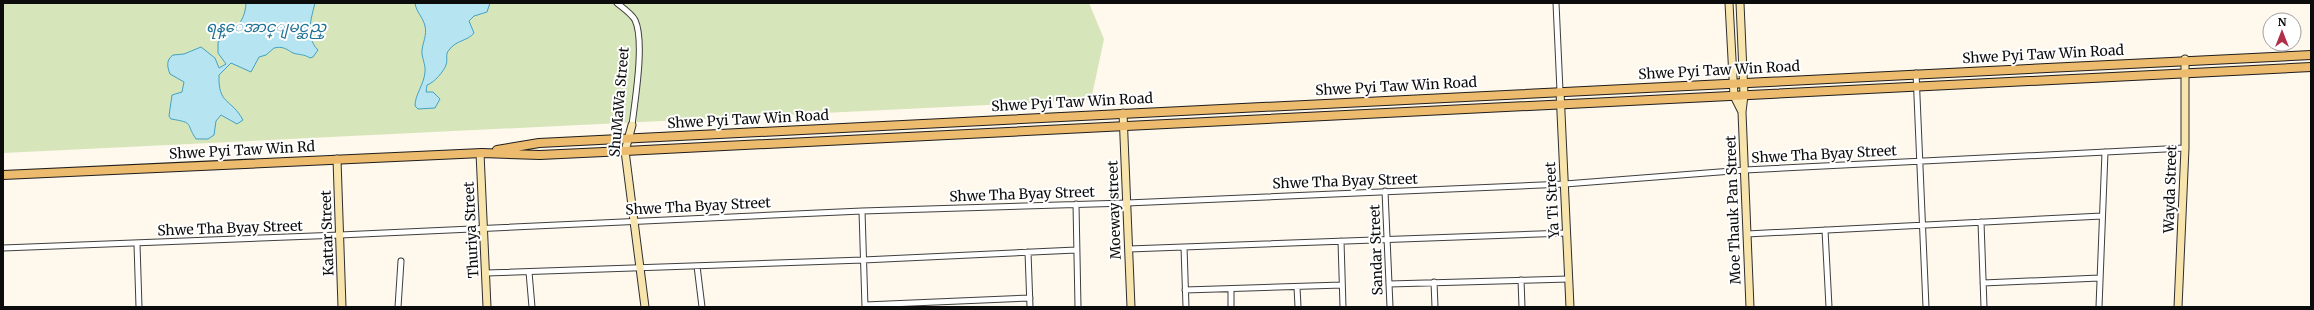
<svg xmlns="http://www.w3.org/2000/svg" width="2314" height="310" font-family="Merriweather,'Noto Sans Myanmar',serif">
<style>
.green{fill:#d7e5ba}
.water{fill:#b6e4f1;stroke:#43a2c2}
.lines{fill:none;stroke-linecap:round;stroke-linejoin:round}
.stream{stroke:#43a2c2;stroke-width:1.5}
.street-casing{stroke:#3f3f3f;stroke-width:7}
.secondary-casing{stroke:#2e2e2e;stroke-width:9}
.primary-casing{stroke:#1d1d1d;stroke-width:10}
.street{stroke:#fff;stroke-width:5}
.secondary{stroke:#f8e5ad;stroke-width:7}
.primary{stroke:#edbb6d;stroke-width:8}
.labels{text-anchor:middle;stroke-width:4;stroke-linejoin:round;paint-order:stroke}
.street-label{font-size:14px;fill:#0c0c0c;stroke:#fff}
.water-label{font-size:15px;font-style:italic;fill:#207294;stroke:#fff}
</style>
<rect width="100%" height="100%" fill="#fef8ed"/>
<path class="green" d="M3,3H1089L1104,39L1091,100L3,153Z"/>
<path class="water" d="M246,3H315C311,19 305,37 318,50L313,57L310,58C304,54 299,55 293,53C286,49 283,46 274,48L266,55L259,57L251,72L231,63L219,75C218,105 231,98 243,120L237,124L221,115L216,121L214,135L208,139H196C185,123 195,123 171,119L169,116L172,95L182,92L184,82L170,74C167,66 166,60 173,55L184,54L201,47L215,58L219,68L226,64L218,53V42C233,30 245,24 246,3Z
M415,3H490L487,12L474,16L469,21L474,33C468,41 456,40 449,50C445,54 448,60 446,65C444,71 434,83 427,85L426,92H433L440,99L435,108L418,109L415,106C415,94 424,85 425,72C426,65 421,56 422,50C423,42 427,35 425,26C423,17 416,12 415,3Z"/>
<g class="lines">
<path class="stream" d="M1337,3H1339"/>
<g class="street-casing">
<path id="street" d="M617,3C622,7 632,14 635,20C645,41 635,100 632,125
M1556,3L1560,91
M1916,73L1926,307
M1385,191L1390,307
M1076,204L1078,307
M862,211L865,307
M1981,222L1984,307
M1825,230L1829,307
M1747,234L2102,216
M1341,241L1343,307
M137,244L139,307
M1184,247L1186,307
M3,248L340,235L862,211L1127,203L1565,184L1745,170L2185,148
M1129,249L1567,233
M1028,252L1030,307
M697,266L702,307
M529,272L532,307
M486,273L863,260L1076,250
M1521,280L1522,307
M1434,282L1435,307
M1983,283L2099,278
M1389,284L1569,279
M1297,287L1298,307
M1231,289V307
M1185,290L1342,285
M865,305L1030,298
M398,307L401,261
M2099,307L2105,152"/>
</g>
<g class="secondary-casing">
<path id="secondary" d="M1729,3L1734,96L1742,112
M1740,3L1744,95L1742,112L1750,307
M1560,91L1570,307
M1123,113L1131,307
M632,125L625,151L645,307
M480,153L487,307
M337,159L342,307
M2178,307L2185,148V59"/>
</g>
<g class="primary-casing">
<path id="primary" d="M497,150L539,143L2311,55
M3,175L482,153L540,155L625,151L2311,67"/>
</g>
<use href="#street" class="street"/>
<use href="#secondary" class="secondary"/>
<use href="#primary" class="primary"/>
</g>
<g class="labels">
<g class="street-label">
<text transform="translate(2043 54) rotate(-3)" y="5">Shwe Pyi Taw Win Road</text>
<text transform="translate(1719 70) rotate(-3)" y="5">Shwe Pyi Taw Win Road</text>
<text transform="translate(1396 86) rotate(-3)" y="5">Shwe Pyi Taw Win Road</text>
<text transform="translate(619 102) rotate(-85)" y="5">ShuMaWa Street</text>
<text transform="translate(1072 102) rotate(-3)" y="5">Shwe Pyi Taw Win Road</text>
<text transform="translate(748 119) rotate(-3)" y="5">Shwe Pyi Taw Win Road</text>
<text transform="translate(242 150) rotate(-3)" y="5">Shwe Pyi Taw Win Rd</text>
<text transform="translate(1824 154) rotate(-3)" y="5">Shwe Tha Byay Street</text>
<text transform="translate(1345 181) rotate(-2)" y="5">Shwe Tha Byay Street</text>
<text transform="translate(2170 189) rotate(-88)" y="5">Wayda Street</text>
<text transform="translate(1022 194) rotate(-2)" y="5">Shwe Tha Byay Street</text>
<text transform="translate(1552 200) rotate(-93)" y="5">Ya Ti Street</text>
<text transform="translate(698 206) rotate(-3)" y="5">Shwe Tha Byay Street</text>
<text transform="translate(1114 210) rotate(-92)" y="5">Moeway street</text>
<text transform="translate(1733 210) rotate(-92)" y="5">Moe Thauk Pan Street</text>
<text transform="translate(230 228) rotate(-2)" y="5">Shwe Tha Byay Street</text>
<text transform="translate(471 230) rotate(-93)" y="5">Thuriya Street</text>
<text transform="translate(327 233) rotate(-92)" y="5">Kattar Street</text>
<text transform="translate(1376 250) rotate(-92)" y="5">Sandar Street</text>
</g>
<g class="water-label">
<text x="266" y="32">ရန္ေအာင္ျမင္ဆည္</text>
</g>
</g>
<rect width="2314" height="310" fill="none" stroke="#0c0c0c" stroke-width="8"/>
<g transform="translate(2282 32)"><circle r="19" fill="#ffffff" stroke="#9e9e9e"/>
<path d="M0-3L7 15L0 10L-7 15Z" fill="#b13049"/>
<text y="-6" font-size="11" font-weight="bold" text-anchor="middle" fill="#0c0c0c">N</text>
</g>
</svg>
